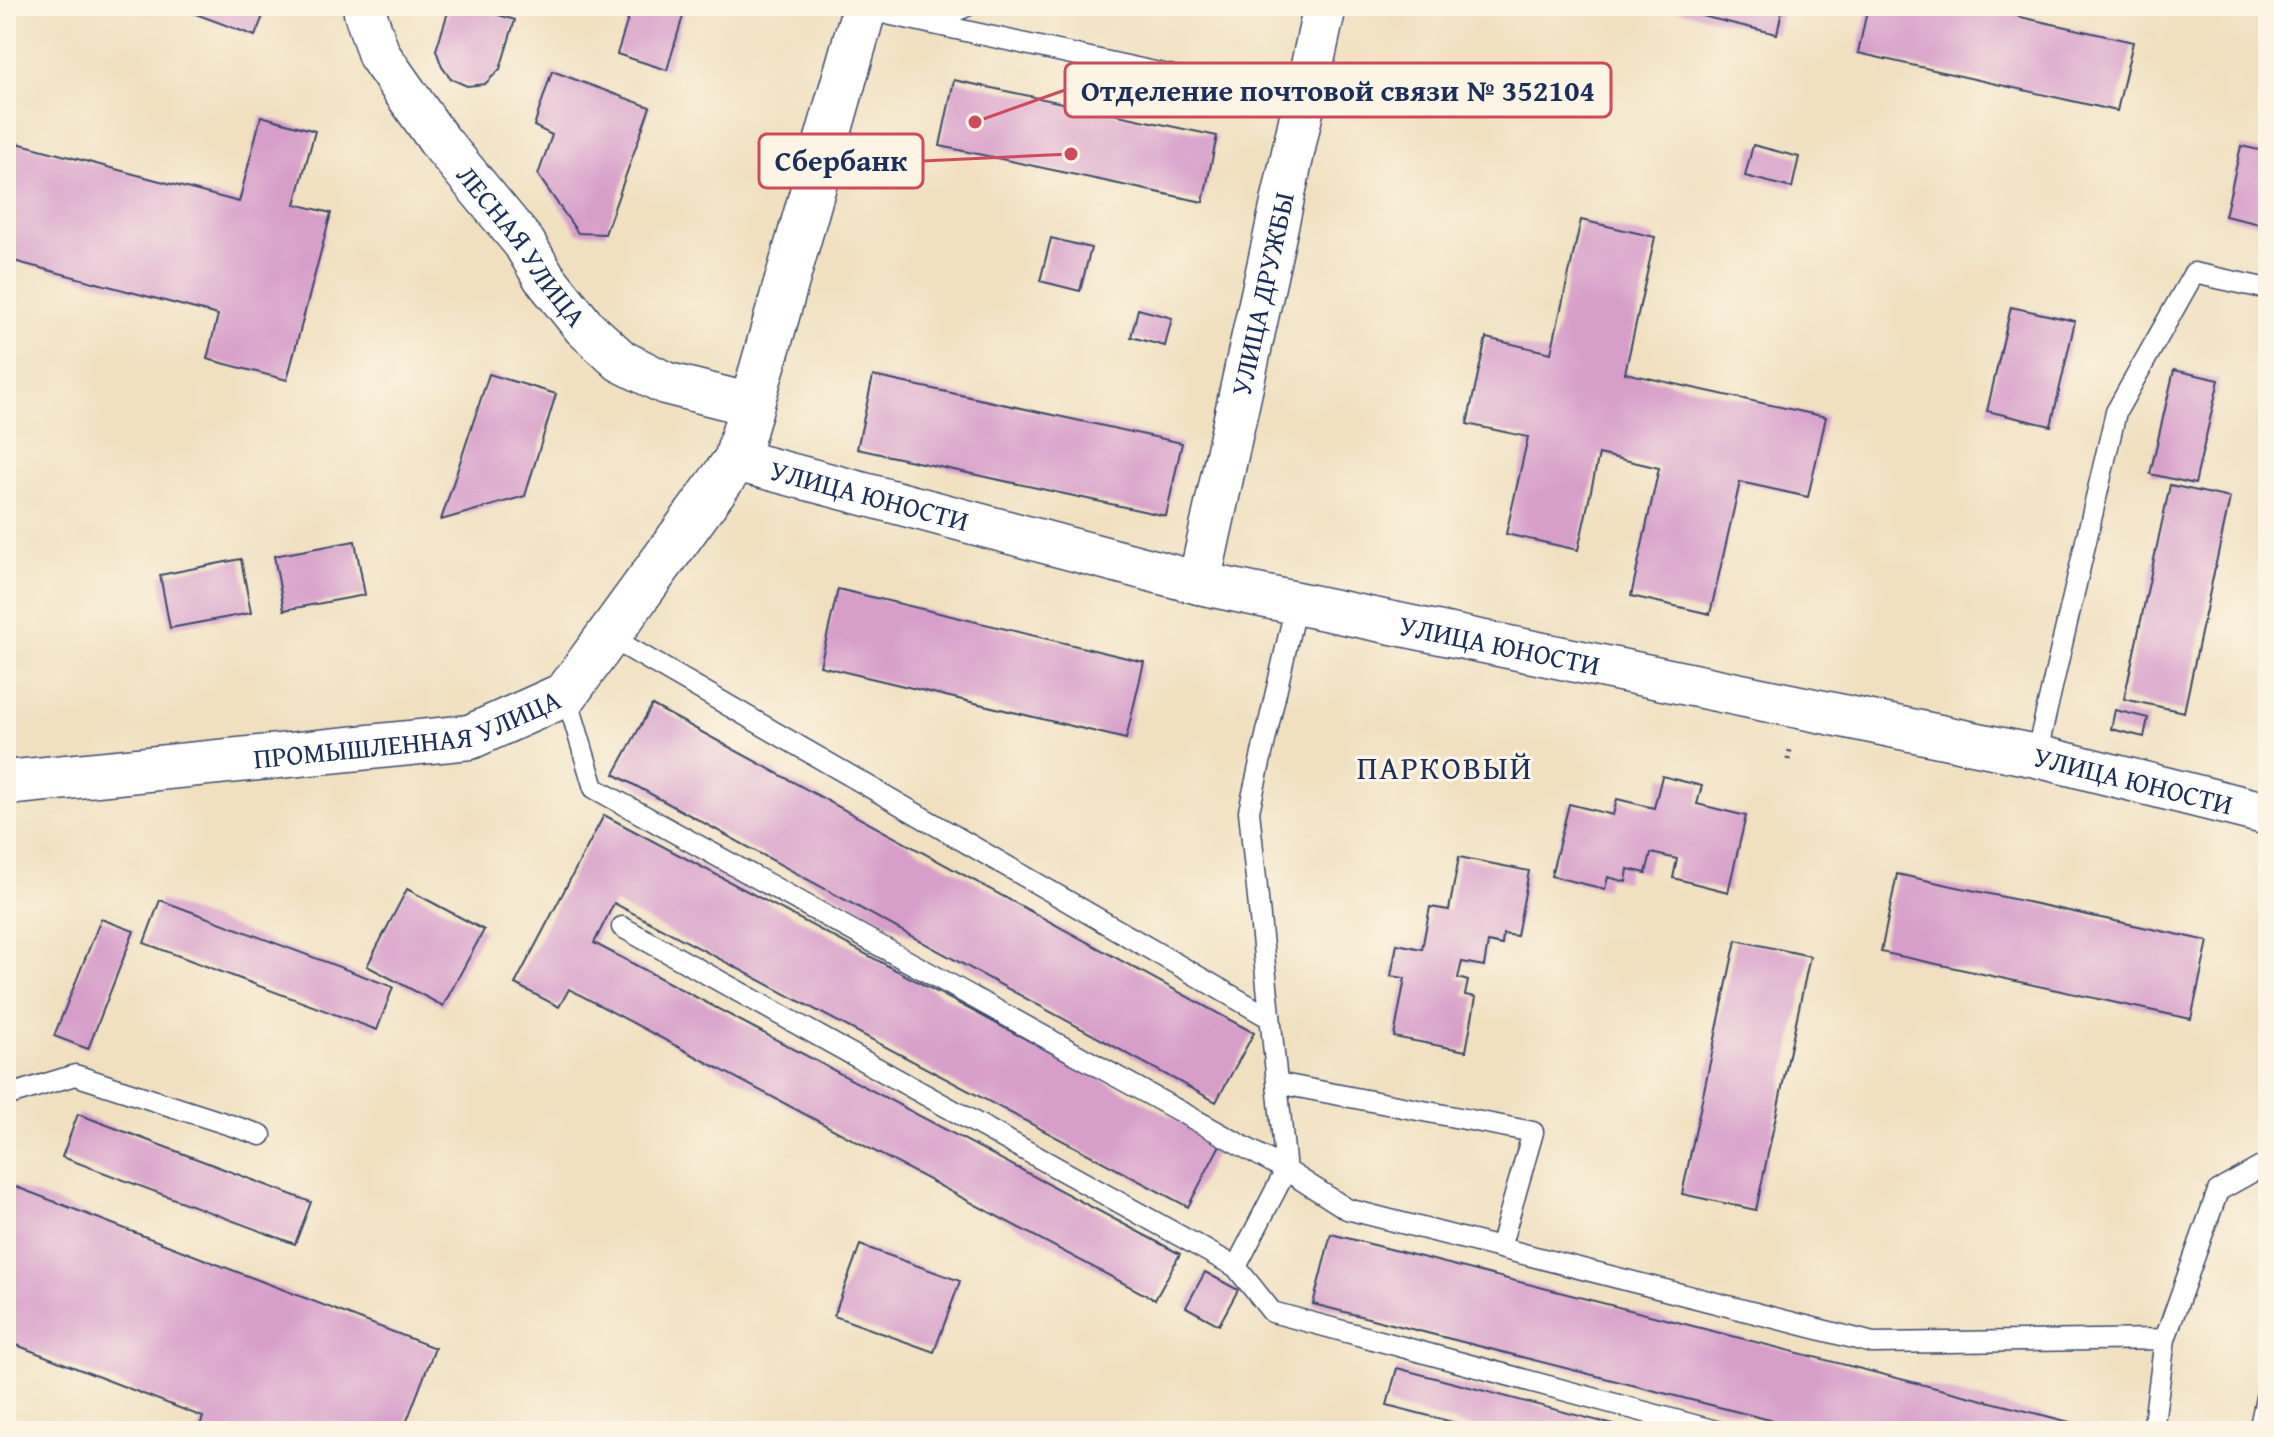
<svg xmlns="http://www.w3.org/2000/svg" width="2274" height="1437" font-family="'Gentium Book Plus',serif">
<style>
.building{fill:#d79eca}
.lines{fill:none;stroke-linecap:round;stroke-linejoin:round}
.service-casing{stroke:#3b4a6d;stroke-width:23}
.minor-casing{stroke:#3b4a6d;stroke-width:45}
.secondary-casing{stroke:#3b4a6d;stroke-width:47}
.path{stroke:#3b4a6d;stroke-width:5;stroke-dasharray:2 6;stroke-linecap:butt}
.service{stroke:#fff;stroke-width:20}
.minor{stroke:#fff;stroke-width:42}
.secondary{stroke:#fff;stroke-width:44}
.labels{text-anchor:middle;stroke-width:6;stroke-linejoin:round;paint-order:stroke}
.street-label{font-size:28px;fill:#1b2f5e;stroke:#fcf5e5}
.quarter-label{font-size:32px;letter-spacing:2px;fill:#1b2f5e;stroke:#fcf5e5}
.leader{fill:none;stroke:#d1495b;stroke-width:3}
.callout-dot{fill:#d1495b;stroke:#fcf5e5;stroke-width:3}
.callout{fill:#fcf5e5;stroke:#d1495b;stroke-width:3}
.callout-label{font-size:30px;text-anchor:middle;font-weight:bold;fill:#1b2f5e}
</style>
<rect width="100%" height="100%" fill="#fcf5e5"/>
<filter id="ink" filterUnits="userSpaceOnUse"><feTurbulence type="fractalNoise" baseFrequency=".0125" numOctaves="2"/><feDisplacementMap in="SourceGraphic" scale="16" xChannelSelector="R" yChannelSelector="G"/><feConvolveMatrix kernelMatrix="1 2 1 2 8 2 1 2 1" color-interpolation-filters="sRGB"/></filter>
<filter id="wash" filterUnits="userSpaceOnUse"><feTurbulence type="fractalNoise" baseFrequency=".006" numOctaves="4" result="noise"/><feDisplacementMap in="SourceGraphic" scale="32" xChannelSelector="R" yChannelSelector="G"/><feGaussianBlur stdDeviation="1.8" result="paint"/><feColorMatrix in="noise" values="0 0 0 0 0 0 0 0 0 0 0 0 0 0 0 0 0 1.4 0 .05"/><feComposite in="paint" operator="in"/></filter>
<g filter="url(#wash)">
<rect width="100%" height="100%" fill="#f0e0c0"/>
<g id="blocks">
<path class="building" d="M187,6H267L255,36L185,10Z
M450,6H469L515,20L500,69L485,84L467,86L451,79L442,67L436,50Z
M632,6H686L667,70L617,54Z
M1660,6H1783L1777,34Z
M1868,6H1971L2133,42L2117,111L1858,53Z
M552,71L650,107L605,234L578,233L538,175L552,135L534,126Z
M954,80L1217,136L1203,202L940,146Z
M261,116L315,131L295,204L331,213L287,380L207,359L218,315L6,259V140L239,202Z
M1753,145L1799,157L1792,188L1745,176Z
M2241,146L2268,152V226L2225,216Z
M1581,220L1655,237L1625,373L1826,417L1808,497L1740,482L1710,614L1631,596L1659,468L1599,454L1578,550L1506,534L1528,437L1467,424L1486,338L1551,353Z
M1051,238L1091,248L1080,291L1040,281Z
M2011,307L2075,321L2051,426L1987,411Z
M1138,309L1172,318L1165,346L1131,337Z
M2174,370L2219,380L2195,484L2150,474Z
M489,374L556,394L525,496L441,520Z
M873,376L1182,443L1166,516L857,449Z
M2170,485L2230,498L2184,712L2124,699Z
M355,541L365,595L284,610L274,556Z
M241,559L251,613L170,628L160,575Z
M838,589L1144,662L1126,739L820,666Z
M652,705L1254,1033L1216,1102L614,774Z
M2115,710L2148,718L2144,737L2111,729Z
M1662,776L1702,786L1697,804L1746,816L1728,892L1673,878L1677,859L1651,853L1646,873L1628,869L1626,882L1608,877L1605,889L1551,876L1569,804L1613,815L1617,799L1654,808Z
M604,815L1221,1143L1188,1207L614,903L594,943L1180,1254L1155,1300L569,989L559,1007L515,984Z
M1459,857L1529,871L1517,936L1503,934L1502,945L1488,942L1484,966L1462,962L1458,978L1468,981L1465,995L1476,997L1466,1051L1394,1037L1405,978L1391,976L1397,944L1422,949L1430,907L1449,910Z
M1897,874L2208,941L2191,1019L1881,952Z
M407,889L484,930L443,1006L367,966Z
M160,900L393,987L377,1030L144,943Z
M101,919L134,931L88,1049L54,1036Z
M1736,940L1810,956L1756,1210L1682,1194Z
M78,1114L311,1202L295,1244L62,1157Z
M6,1183L435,1348L403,1431H198L203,1417L6,1341Z
M1331,1234L2101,1430V1431H1813L1313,1304Z
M860,1245L960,1281L934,1352L834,1316Z
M1205,1272L1238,1290L1219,1325L1186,1307Z
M1397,1368L1633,1430V1431H1487L1387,1405Z"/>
</g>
</g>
<g filter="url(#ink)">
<use href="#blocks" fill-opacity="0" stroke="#3b4a6d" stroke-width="2"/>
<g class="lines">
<g class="service-casing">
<path id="service" d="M864,9L1233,89
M928,23L967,6
M608,636L1270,1018
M566,694L594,788L1286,1170L1347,1209L1873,1343L2165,1339
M2036,756L2116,412L2194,273L2268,289
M622,927L1236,1267L1272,1312L1716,1431
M1277,1083L1533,1132L1500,1248
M6,1096L75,1075L261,1135
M1236,1267L1286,1170L1249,811L1296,604
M2153,1431L2165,1339L2218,1191L2268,1163
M2259,1431L2268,1388"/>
</g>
<g class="minor-casing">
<g id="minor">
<path id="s1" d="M367,6L365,13L379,55L438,139L524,243L544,277L584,327L621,361L665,383L752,405"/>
<path id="s2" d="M736,460L1199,583L2036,756L2268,814"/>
<path id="s3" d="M1199,583L1325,6"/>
</g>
</g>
<g class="secondary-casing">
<g id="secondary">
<path id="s4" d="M6,783L470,737L566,694L736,460L865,6"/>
</g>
</g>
<path class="path" d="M1788,760L1791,745"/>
<use href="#service" class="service"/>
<use href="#minor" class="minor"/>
<use href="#secondary" class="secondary"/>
</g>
</g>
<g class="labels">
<g class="street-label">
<text dy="10" stroke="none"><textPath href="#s1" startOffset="290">ЛЕСНАЯ УЛИЦА</textPath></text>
<text dy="10" stroke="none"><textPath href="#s3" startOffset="296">УЛИЦА ДРУЖБЫ</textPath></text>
<text dy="10" stroke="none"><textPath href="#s2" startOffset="138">УЛИЦА ЮНОСТИ</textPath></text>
<text dy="10" stroke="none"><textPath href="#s2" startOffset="786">УЛИЦА ЮНОСТИ</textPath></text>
<text dy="10" stroke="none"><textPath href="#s4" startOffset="406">ПРОМЫШЛЕННАЯ УЛИЦА</textPath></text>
<text dy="10" stroke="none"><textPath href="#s2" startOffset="1434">УЛИЦА ЮНОСТИ</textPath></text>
</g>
<g class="quarter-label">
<text x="1445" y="779">ПАРКОВЫЙ</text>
</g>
</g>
<path class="leader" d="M975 122L1065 90M1071 154L923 161"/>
<g class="callout-dot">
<circle cx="975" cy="122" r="8"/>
<circle cx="1071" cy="154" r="8"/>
</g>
<g class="callout">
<rect x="1065" y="63" width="546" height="54" rx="8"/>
<rect x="759" y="134" width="164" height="54" rx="8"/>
</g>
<g class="callout-label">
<text x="1338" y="101">Отделение почтовой связи № 352104</text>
<text x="841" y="171">Сбербанк</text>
</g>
<rect width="2274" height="1437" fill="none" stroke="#fcf5e5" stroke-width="32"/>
</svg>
